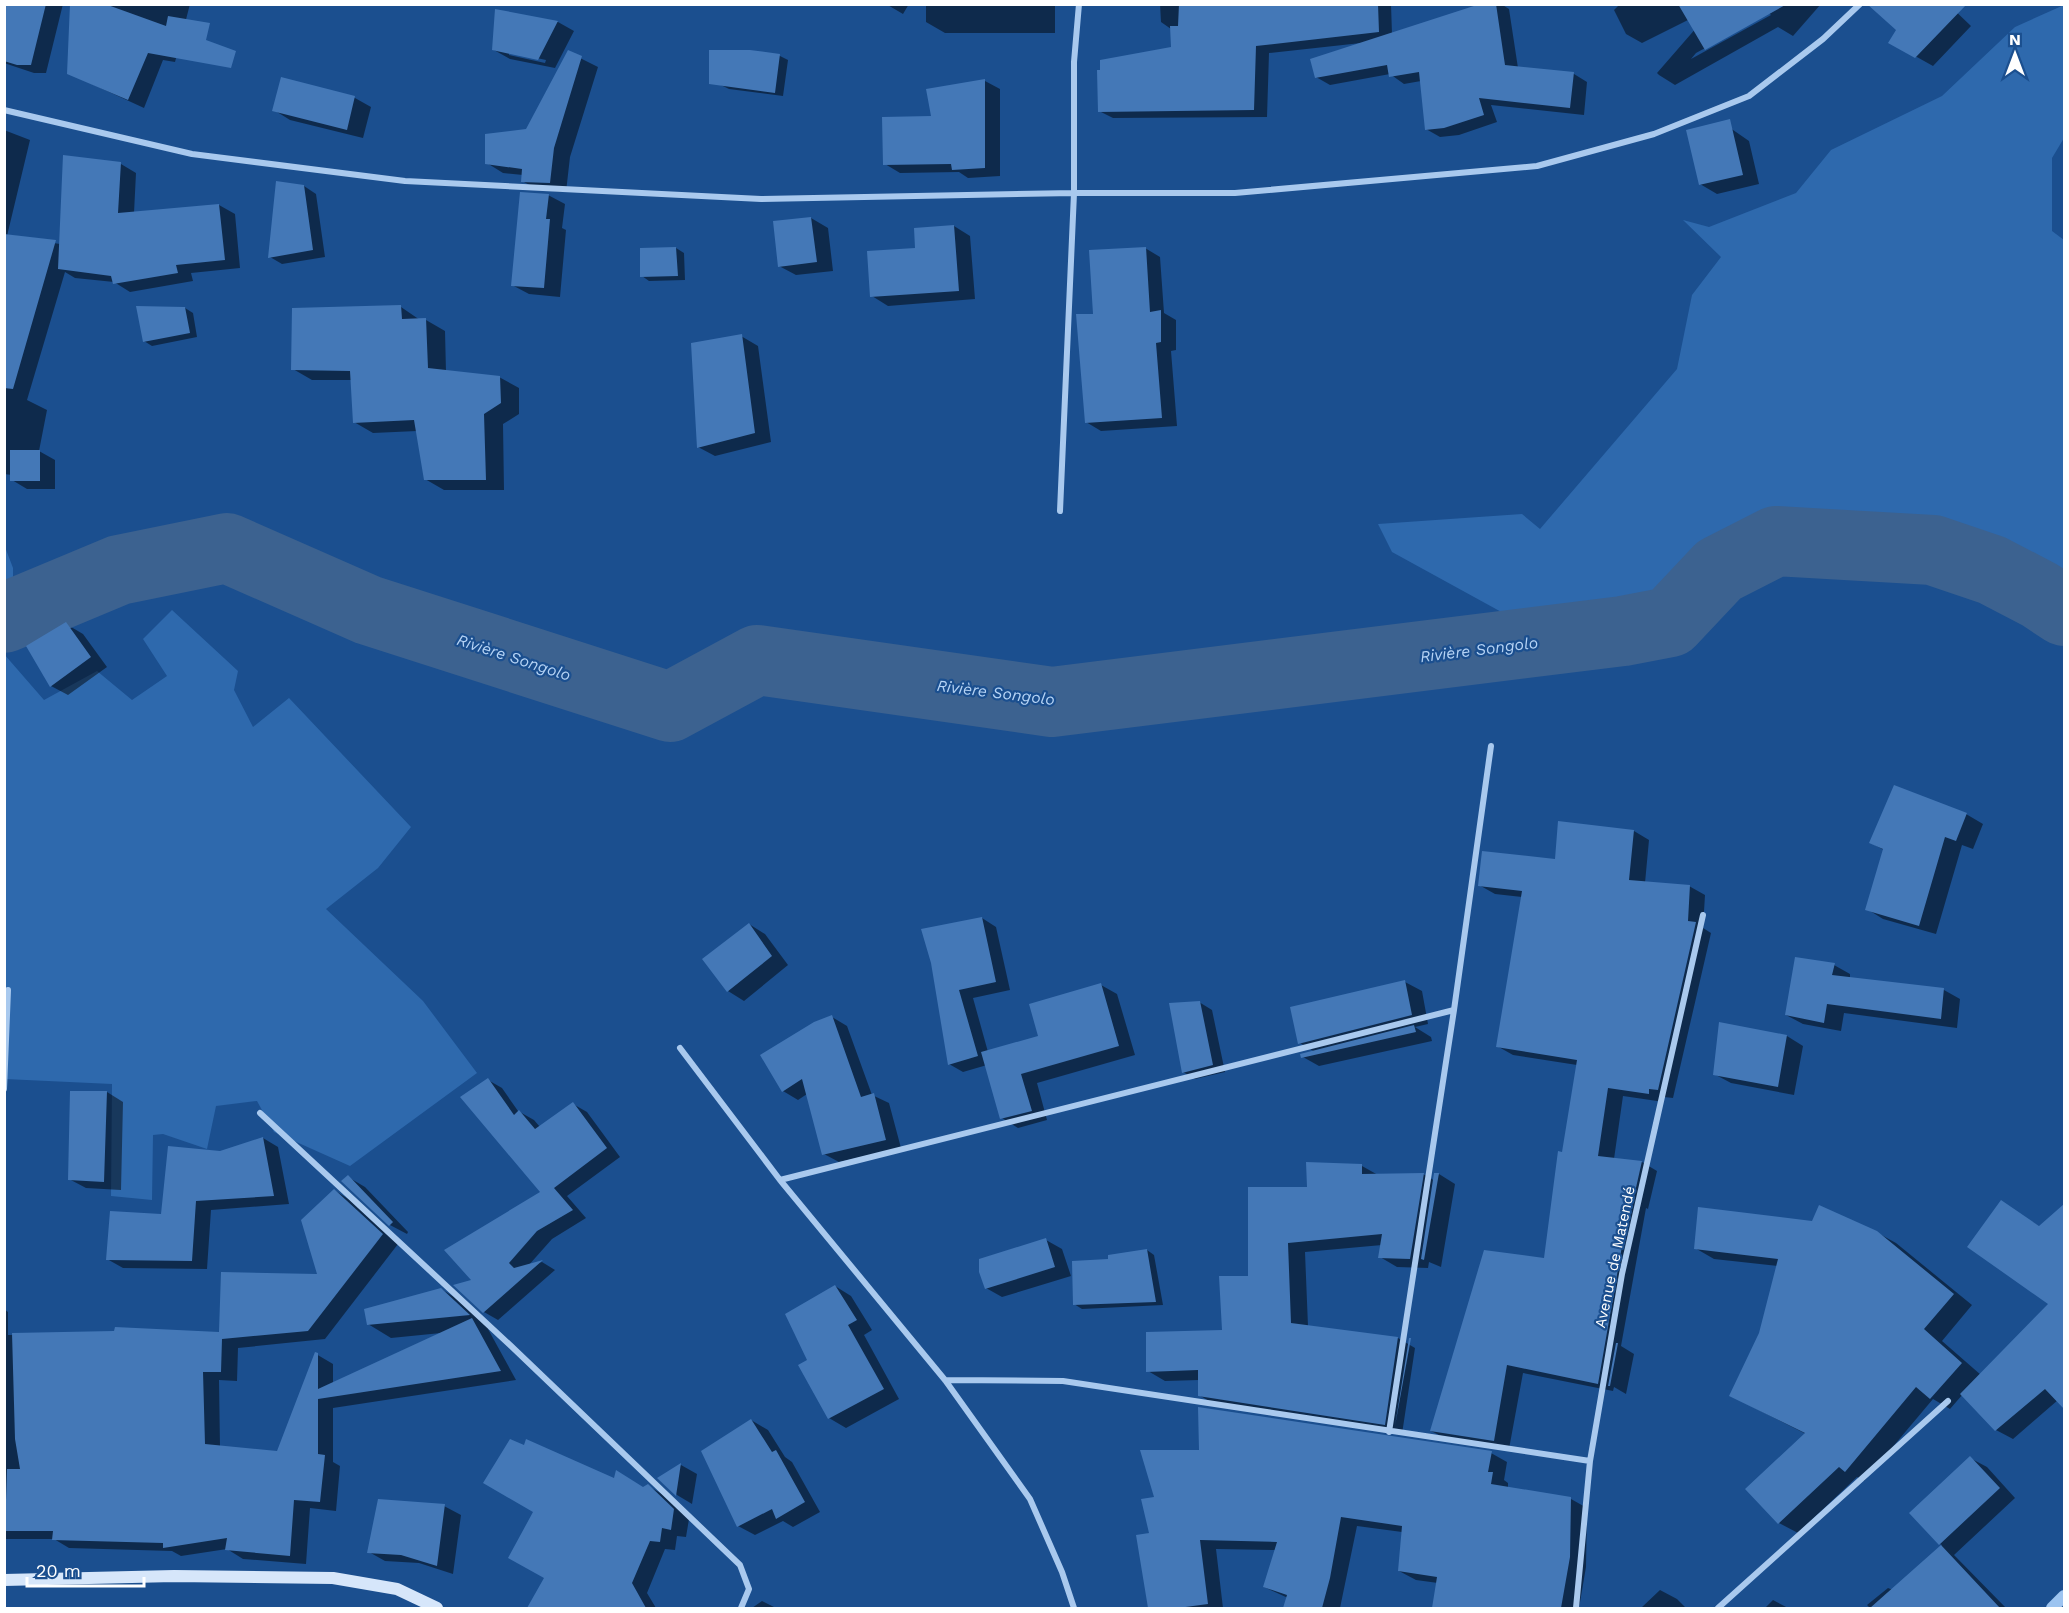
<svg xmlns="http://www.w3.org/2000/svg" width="2069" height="1613" font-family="'Work Sans',sans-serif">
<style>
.green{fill:#2e69ad}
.shadow{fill:#0007;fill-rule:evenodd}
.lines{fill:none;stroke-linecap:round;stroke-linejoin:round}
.stream{stroke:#9cc4f0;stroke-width:12}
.river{stroke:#3c6290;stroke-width:70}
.building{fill:#4478b7}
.street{stroke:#a9c9ee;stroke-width:6}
.secondary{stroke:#d6e6fa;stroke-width:12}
.labels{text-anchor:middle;stroke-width:4.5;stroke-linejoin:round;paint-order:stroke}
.street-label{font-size:15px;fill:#fff;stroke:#1b4f8f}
.water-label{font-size:16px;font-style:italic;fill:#b5d3f5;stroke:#1b4f8f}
</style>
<rect width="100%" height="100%" fill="#1b4f8f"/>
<path class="green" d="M2064,5V138L2052,158V231L2064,240V614L1983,572L1882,556L1797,548L1709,577L1650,631L1563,640L1549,638L1392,552L1378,524L1522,514L1540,529L1677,369L1692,295L1721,257L1683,220L1709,227L1796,193L1831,150L1942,96L2015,27Z
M5,547L13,568V598L16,614L48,602L60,617L5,651Z
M172,610L238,671L234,690L253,727L289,698L411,827L378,868L326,909L423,1001L477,1073L350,1166L274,1132L257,1101L216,1106L207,1149L163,1134L153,1135L152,1200L111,1196L112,1084L5,1079L4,654L44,700L97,671L132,700L167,676L143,639Z"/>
<path class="shadow" d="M4,4H63L46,73H34L4,63Z
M71,4H190L175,62L163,60L144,108L68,73Z
M886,4H909L903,14Z
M926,4H1055V33H945L926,22Z
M1160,4H1391L1392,34L1484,4H1501L1509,9L1518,68L1574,74L1587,82L1584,115L1491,105L1497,122L1459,135L1440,137L1426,129L1421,81L1404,84L1390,74L1330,85L1316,77L1361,43L1269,53L1267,117L1113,118L1099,111L1173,49L1171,29L1161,22Z
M1620,4H1713L1712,8L1642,43L1626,34L1614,10Z
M1717,4H1821L1793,36L1778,27L1675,85L1659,75L1657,73ZM1769,13L1771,15L1691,59L1696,53Z
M1948,4L1971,26L1933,66L1890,42Z
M497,11L558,22L574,31L555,68L510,59L494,50ZM509,52L546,60L545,63L509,55Z
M742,50L780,56L788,60L783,96L729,89L721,85Z
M568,52L598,67L570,157L566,192L539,190L522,181L523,175L503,173L487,163L527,130Z
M985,81L1000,89V176L968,178L959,172L900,173L885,164L932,117Z
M355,98L371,107L363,138L290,120L274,110Z
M1723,123L1749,141L1759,184L1717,194L1700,184Z
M4,130L30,140L7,236L60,244L121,164L136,173L134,213L219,205L235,214L240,268L191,273L193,281L130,292L114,282L75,278L65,272L27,400L47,410L39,451L55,460V489H27L12,480V475L4,474Z
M304,186L316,194L325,257L282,264L270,257Z
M548,195L565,204L562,228L566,230L560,297L529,294L512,285Z
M811,218L828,228L833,271L796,275L779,266Z
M954,226L970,236L975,299L888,306L872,296L916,249Z
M676,248L684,253L685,280L649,281L642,276Z
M1145,248L1160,257L1164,313L1176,320V350L1171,351L1177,426L1101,431L1086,422L1094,315Z
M401,307L420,320H426L445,331L446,372L499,377L519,388V414L503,424L504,490H444L425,479L417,431L373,433L354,422L352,380H312L293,369Z
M185,308L193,313L197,337L152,346L144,341Z
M741,336L758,346L771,442L715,456L698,447Z
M66,624L83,634L107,667L68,695L51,686Z
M1966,814L1983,824L1973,849L1962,845L1936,934L1883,919L1867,909L1884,850L1871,843Z
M1634,831L1649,840L1645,883L1689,886L1705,895L1703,928L1711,933L1673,1098L1664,1097V1102L1623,1096L1614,1159L1642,1162L1657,1171L1648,1209L1646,1208L1621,1346L1634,1354L1626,1394L1614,1387L1613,1391L1523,1373L1509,1449L1447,1439L1431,1431L1545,1260L1577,1065L1513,1055L1497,1046L1522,897L1495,894L1479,885L1556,861Z
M982,918L996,927L1010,990L973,998L988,1052L1040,1037L1101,985L1117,994L1135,1055L1037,1083L1047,1120L1018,1128L1002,1118L987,1065L963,1072L949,1064L932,963Z
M749,924L765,934L788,965L744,1001L728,991Z
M1834,965L1850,974V978L1944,990L1960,999L1957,1028L1844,1013L1841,1031L1803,1024L1786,1015Z
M1405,982L1422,991L1428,1024L1415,1027L1431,1037L1432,1041L1319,1066L1303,1057L1315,1052L1300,1043Z
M1199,1002L1212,1010L1225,1072L1195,1079L1183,1072Z
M832,1017L847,1026L872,1095L889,1103L901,1148L839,1162L824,1154L807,1094L798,1100L783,1091Z
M1720,1024L1787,1036L1803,1046L1794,1095L1731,1083L1714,1074Z
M488,1080L502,1088L518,1111L534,1120L540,1127L573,1104L587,1112L620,1157L567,1196L586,1218L552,1239L528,1266L542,1262L555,1270L498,1320L484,1312L474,1280L542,1192Z
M107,1092L123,1102L121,1190L86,1188L69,1179Z
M263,1138L278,1147L289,1204L211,1210L207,1269L123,1268L107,1259L162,1216L221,1152Z
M1362,1166L1378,1175L1423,1174L1435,1181L1439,1174L1455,1184L1441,1267L1429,1262L1428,1268L1397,1267L1380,1257L1382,1245L1305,1252L1308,1326L1398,1338L1415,1348L1402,1434L1217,1406L1199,1395V1380L1165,1381L1148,1371L1223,1332L1249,1277L1308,1188Z
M348,1177L365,1187L408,1232L407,1234L390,1225Z
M334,1190L350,1200L398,1244L325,1339L238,1348L237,1381L219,1380L220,1447L278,1452L316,1354L333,1364V1383L441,1333L391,1338L368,1324L441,1289L464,1303L491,1328L488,1329L516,1380L333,1408V1462L340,1466L336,1511L310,1508L306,1564L243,1559L227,1549L181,1556L172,1551L69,1548L54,1539H4V1309L8,1312V1335L221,1333L319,1276Z
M2001,1202L2040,1227L2064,1206V1407L2058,1400L2013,1439L1996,1430L1963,1394L1950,1409L1933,1399L1864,1481L1857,1477L1798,1533L1779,1523L1806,1434L1731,1396L1761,1333L1778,1266L1714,1259L1695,1248L1876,1232L1896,1243L1972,1305L1942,1341L1981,1375L2051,1304Z
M1046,1240L1062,1249L1071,1276L1002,1297L986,1288Z
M1147,1250L1154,1255L1163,1305L1082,1309L1074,1304L1110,1261Z
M835,1286L851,1296L872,1330L864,1335L899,1399L846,1428L829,1418L809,1360Z
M751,1420L768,1430L785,1457L792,1462L820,1512L793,1527L783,1521L755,1535L738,1526Z
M1491,1453L1507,1462L1504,1480L1508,1483V1488L1571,1499L1587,1508L1586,1567L1579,1608H1433L1438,1583L1416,1580L1399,1571L1402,1532L1357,1526L1340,1608H1284L1288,1598L1264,1587L1276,1550L1216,1549L1223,1608H1150L1138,1536Z
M1970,1458L1987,1467L2015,1498L1954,1555L2006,1608H1870L1867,1605L1888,1588L1893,1590L1942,1545L1940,1544Z
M681,1465L697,1474L692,1504L677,1495L659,1479Z
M615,1480L644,1489L648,1486L664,1495L689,1519L686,1537L677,1536L675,1550L665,1549L647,1593L656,1608H529L546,1578Z
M444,1506L461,1515L453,1574L419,1563L385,1561L369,1552Z
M1660,1590L1677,1599L1686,1608H1641Z
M1773,1600L1788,1608H1765Z
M762,1601L776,1608H752Z"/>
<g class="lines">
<path class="stream" d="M2052,1608L2064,1596"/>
<path class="river" d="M4,618L119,570L227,548L368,610L670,707L757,660L1052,702L1623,631L1670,622L1719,570L1776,541L1933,550L1992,570L2040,595L2064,611"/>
</g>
<path class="building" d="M4,4H46L31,65H17L4,61Z
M70,4H105L166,26L168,16L210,23L206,40L236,51L231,68L148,53L128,100L67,74Z
M1179,4H1378L1379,32L1256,46L1254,110L1098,112L1097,70H1100V60L1171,47L1170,26H1178Z
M1480,4H1496L1505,65L1574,72L1570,108L1479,98L1484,115L1444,128L1425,130L1419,72L1389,77L1387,65L1315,78L1310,59Z
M1678,4H1787L1705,50Z
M1867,4H1967L1915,58L1888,43L1896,30Z
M495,9L558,21L538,60L492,50Z
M568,50L582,56L554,148L550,183L521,182L522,169L485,164V134L526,129Z
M709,50H750L780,54L775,93L709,84Z
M281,77L355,96L347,130L272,111Z
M985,79V168L952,170L951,164L883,165L882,117L931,116L926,89Z
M1730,119L1743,175L1699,185L1686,130Z
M63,155L121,162L118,213L219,204L225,260L176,265L178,273L113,284L111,276L58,269Z
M276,181L304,185L313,250L268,258Z
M520,192L549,194L546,219H550L544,288L511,286Z
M811,217L817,262L778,267L773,221Z
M954,225L959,291L870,297L867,251L915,248L914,228Z
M4,234L56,240L13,389L4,388Z
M676,247L678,276L640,277V248Z
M1146,247L1150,312L1161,310V342L1156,343L1162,418L1085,423L1076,314H1093L1089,250Z
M401,305L402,319L426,318L428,368L500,376L501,403L484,414L486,480H424L414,420L353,423L350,371L291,370L292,308Z
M136,306L185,307L190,333L143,342Z
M742,334L755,433L697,448L691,343Z
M10,450H40V481H10Z
M66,622L91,657L50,687L26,646Z
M1894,785L1967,813L1956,841L1945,837L1919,926L1865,910L1883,849L1869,843Z
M1558,821L1634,830L1629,880L1690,885L1688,921L1696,922L1658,1090L1649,1089V1094L1608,1088L1598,1156L1642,1161L1633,1201L1630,1200L1598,1384L1507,1365L1494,1441L1430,1431L1484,1250L1544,1258L1558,1151L1562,1152L1577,1060L1496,1047L1522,891L1478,886L1482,851L1555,859Z
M982,917L996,982L959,990L978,1056L948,1065L931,963L921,929Z
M749,923L772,956L727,992L702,959Z
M1795,957L1835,963L1832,975L1944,988L1941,1019L1827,1004L1824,1023L1785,1015Z
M1405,980L1412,1015L1298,1044L1290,1007Z
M1101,983L1119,1046L1021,1074L1032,1111L1000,1119L981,1052L1038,1036L1029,1004Z
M1200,1001L1213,1065L1182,1073L1169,1003Z
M832,1015L861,1097L874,1093L886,1140L822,1155L802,1079L782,1092L760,1055L814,1022Z
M1719,1022L1787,1035L1778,1087L1713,1075Z
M1414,1025L1416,1032L1301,1058L1300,1054Z
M488,1078L514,1115L519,1110L535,1129L573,1102L607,1148L554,1188L573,1210L537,1231L509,1263L514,1268L543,1260L483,1313L453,1285L471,1280L444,1250L540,1192L460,1097Z
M70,1091H107L104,1182L68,1180Z
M263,1137L274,1196L196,1201L192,1261L106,1260L110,1211L161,1214L168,1146L220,1151Z
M1306,1162L1362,1164V1174L1424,1173L1410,1259L1378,1258L1382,1234L1288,1243L1291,1323L1398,1337L1385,1425L1198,1396V1370L1146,1372V1332L1222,1330L1219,1276H1248V1187H1307Z
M1434,1173H1439L1424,1260L1421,1259Z
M348,1175L393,1222L389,1226L341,1181Z
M334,1189L383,1234L308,1331L222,1339L221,1372H203L205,1444L277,1451L315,1352L318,1353V1389L472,1318L501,1371L318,1399V1454L325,1455L320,1502L294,1500L290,1556L225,1550L227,1538L163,1548V1543L52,1540L53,1531H5L7,1469H20L15,1439L12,1333L114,1331L115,1327L219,1332L221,1272L317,1274L301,1220Z
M2001,1200L2039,1226L2064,1204V1409L2045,1389L1995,1431L1960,1394L2048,1304L1967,1247Z
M1819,1205L1877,1231L1954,1294L1924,1329L1962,1363L1930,1399L1916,1387L1845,1472L1839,1467L1778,1524L1745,1489L1805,1433L1729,1396L1759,1333L1778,1259L1694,1249L1698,1207L1812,1221Z
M1046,1238L1055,1267L985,1289L979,1272V1259Z
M1147,1249L1156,1302L1073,1305L1072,1261L1108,1259V1255Z
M835,1285L857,1320L848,1325L884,1389L828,1419L798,1365L807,1360L785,1314Z
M441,1288L470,1315L367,1325L364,1309Z
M1409,1338H1411L1395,1426Z
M1616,1343H1618L1610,1386H1608Z
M1198,1407L1492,1451L1488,1472H1493L1491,1484L1571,1497L1570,1557L1561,1608H1432L1437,1577L1398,1571L1402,1526L1341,1517L1330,1578L1322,1608H1283L1287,1595L1263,1587L1277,1542L1200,1540L1208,1604L1178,1608H1148L1136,1535L1149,1533L1141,1499L1154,1497L1140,1450H1199Z
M751,1419L772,1452L776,1450L805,1502L776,1519L772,1509L737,1527L701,1451Z
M510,1439L524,1445L526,1439L614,1478L616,1470L643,1487L648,1484L674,1509L671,1530L662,1528L660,1542L650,1541L632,1583L646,1608H527L544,1578L508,1558L533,1512L483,1483Z
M1970,1456L2000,1488L1939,1545L1909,1513Z
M681,1463L676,1496L657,1478Z
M378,1499L445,1504L437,1566L401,1555L367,1553Z
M1941,1545L2000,1608H1870Z"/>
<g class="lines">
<path class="street" d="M4,110L192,154L405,181L761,199L1074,193H1235L1537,166L1654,134L1749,96L1823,39L1860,4
M1060,511L1074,193V62L1079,4
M680,1048L780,1180L945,1380L1030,1499L1062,1572L1074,1608
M4,1089L8,990
M260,1113L510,1345L740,1565L749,1589L741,1608
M780,1180L1454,1010
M945,1380L1063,1381L1590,1461
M1389,1432L1454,1010L1491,746
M1576,1608L1590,1461L1622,1274L1703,915
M1718,1608L1948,1401"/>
<path class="secondary" d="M4,1580L174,1576L333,1578L397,1589L437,1608"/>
</g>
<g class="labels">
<g class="street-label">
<text transform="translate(1615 1257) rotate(-78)" y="5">Avenue de Matendé</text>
</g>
<g class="water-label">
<text transform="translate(1479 649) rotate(-7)" y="6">Rivière Songolo</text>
<text transform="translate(514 657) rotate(18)" y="6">Rivière Songolo</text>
<text transform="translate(996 692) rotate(7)" y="6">Rivière Songolo</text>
</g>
</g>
<rect width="2069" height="1613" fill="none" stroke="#ffffff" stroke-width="12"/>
<g transform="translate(2015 54)" stroke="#1b4f8f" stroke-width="4.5" paint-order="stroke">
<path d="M0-4.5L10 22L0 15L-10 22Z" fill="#ffffff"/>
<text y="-9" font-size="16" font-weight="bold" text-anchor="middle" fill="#ffffff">N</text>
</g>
<path d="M27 1577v9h117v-9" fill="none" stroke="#ffffff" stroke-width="3"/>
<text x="36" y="1577" font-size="18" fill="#ffffff" stroke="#1b4f8f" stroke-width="4.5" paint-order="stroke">20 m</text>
</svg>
